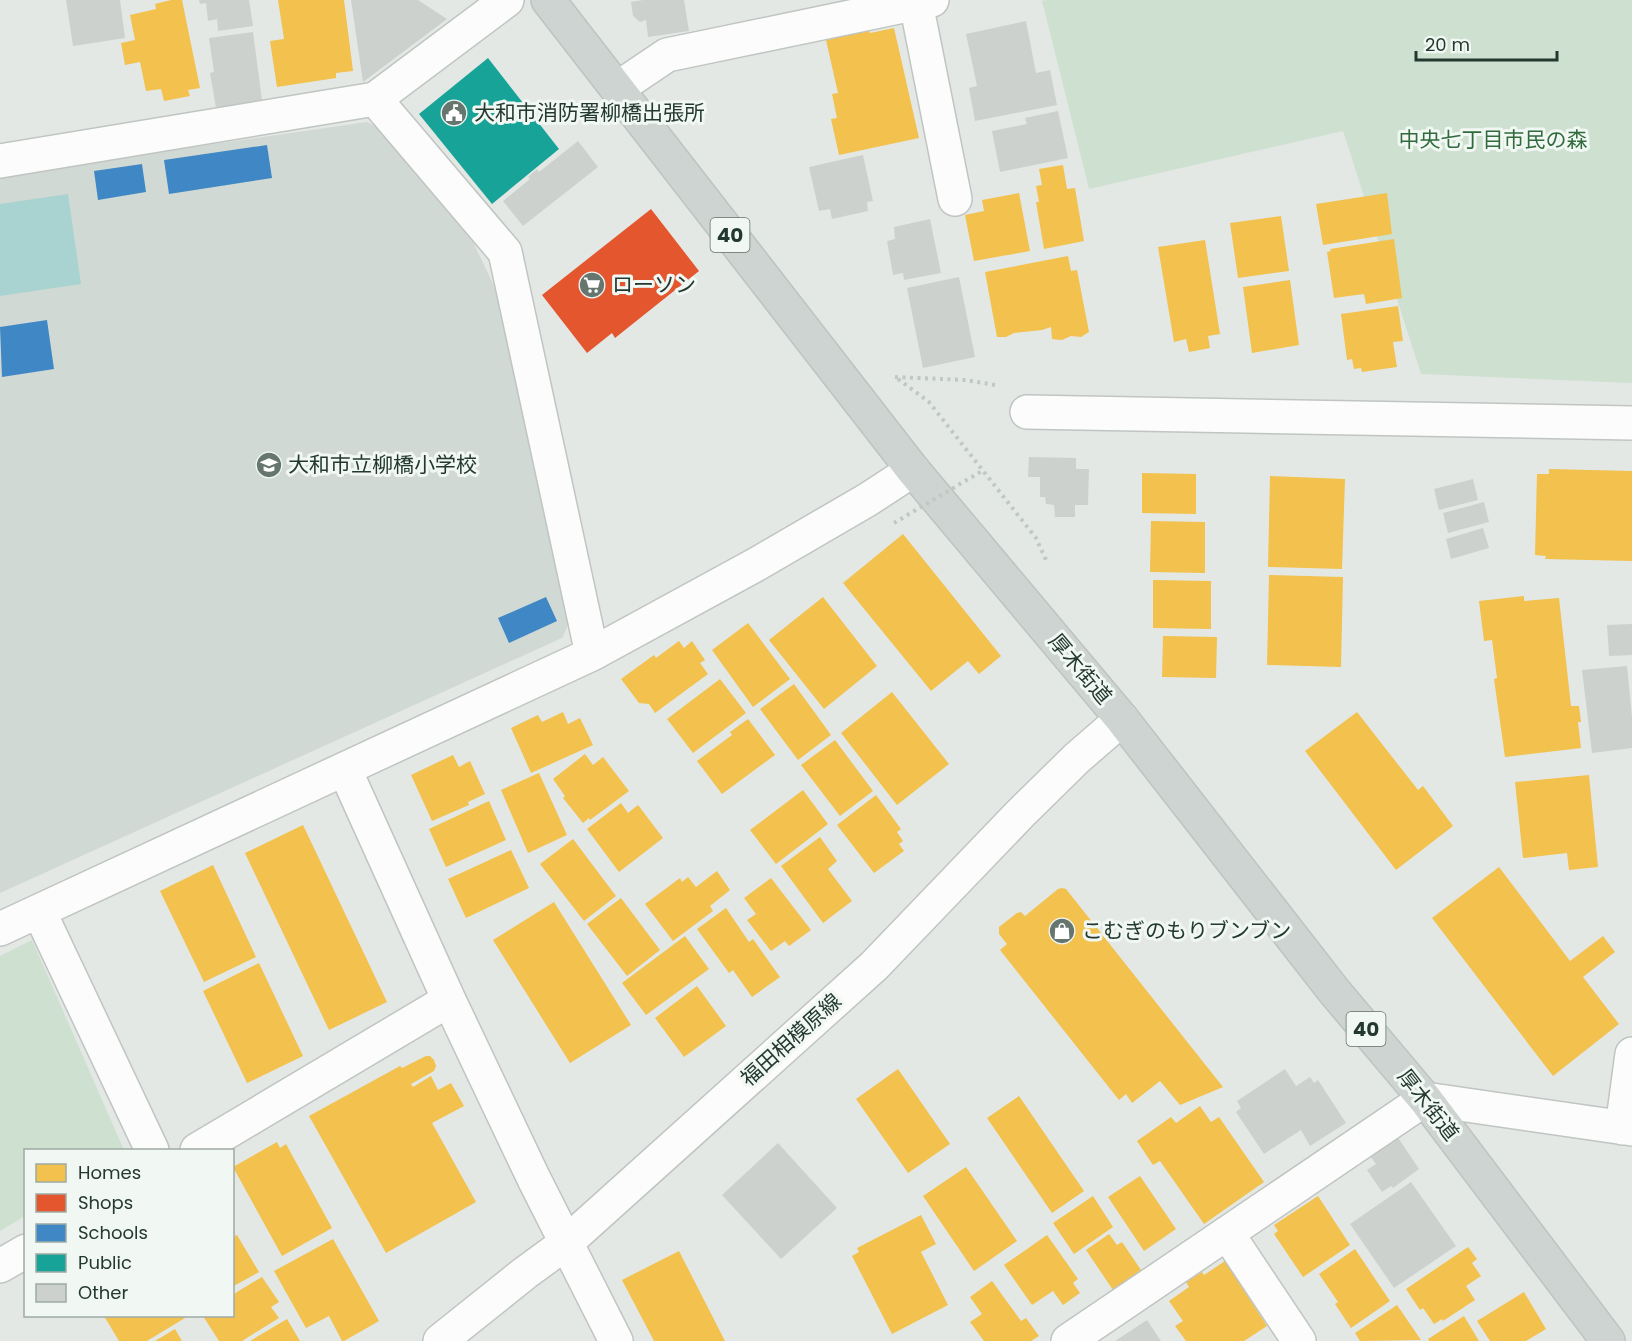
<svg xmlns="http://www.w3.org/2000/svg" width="1632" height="1341" font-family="Poppins,'Noto Sans JP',sans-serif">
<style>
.built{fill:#d1d9d4}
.green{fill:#cee0d0}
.water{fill:#a8d3d1}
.homes{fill:#f2c14e}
.shops{fill:#e4572e}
.schools{fill:#3f88c5}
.public{fill:#17a398}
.building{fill:#ccd1ce}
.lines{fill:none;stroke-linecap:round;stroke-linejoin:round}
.minor-casing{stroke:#c0c5c2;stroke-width:36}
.major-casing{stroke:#bcc4c0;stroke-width:36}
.path{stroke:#c0c8c3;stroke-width:4;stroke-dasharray:3 4.5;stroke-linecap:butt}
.minor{stroke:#fbfcfb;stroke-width:33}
.major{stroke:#ced4d1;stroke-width:33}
.path-bridge{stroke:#c0c8c3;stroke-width:4;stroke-dasharray:3 4.5;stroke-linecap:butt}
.labels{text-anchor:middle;stroke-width:6;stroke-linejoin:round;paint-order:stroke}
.shield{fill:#f1f7f3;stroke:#61726a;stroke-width:1.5}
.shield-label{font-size:20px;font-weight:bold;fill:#23392f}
.poi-label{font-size:21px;fill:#23392f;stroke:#f1f7f3;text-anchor:start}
.park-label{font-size:21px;fill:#316b3d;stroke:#f1f7f3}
.street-label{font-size:21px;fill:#23392f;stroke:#f1f7f3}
</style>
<rect width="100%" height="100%" fill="#e3e8e5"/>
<path class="built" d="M367,122L389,133L467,229L505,309L570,621L562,638L0,893V175Z"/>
<path class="green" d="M1046,0H1632V383L1421,374L1343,131L1089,189L1042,1Z
M32,940L124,1150H26L25,1216L0,1231V956Z"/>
<path class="water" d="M68,194L81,284L0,296V204Z"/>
<path class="homes" d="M171,0H182L200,88L188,90L190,96L164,101L161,89L146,91L140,62L125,65L121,43L135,40L130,15L156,9L155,4Z
M278,0H344L353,71L336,73V78L277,87L270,41L284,39Z
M894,28L919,138L839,155L831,119L837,118L832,94L838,93L826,40L869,30L870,33Z
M1063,165L1067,189L1075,188L1084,241L1044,249L1036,202H1039L1036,186L1042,185L1039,169Z
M1019,193L1030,251L974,261L965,215L984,211L982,200Z
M1387,193L1392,234L1323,245L1316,204Z
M1281,216L1289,271L1238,278L1230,223Z
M1394,239L1402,298L1366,304L1364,294L1334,298L1327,252L1331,251L1330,249Z
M1205,240L1220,334L1208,336L1210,348L1189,352L1186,339L1174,342L1158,247Z
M1068,256L1071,271L1077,270L1089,332L1081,337L1071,336L1062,340L1052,339L1051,327L1042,330L1014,333L1006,337H997L985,272Z
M1290,280L1299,345L1252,353L1243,287Z
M1398,306L1403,341L1393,342L1397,367L1362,372L1361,368L1354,369L1352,359L1347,360L1341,314Z
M1549,469L1632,471V561L1545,559L1546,556L1535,555L1537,474H1549Z
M1142,473L1196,474V514L1142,513Z
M1270,476L1345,479L1342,569L1268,567Z
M1151,521L1205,522V573L1150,572Z
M903,534L1001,656L979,674L968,661L931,691L843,583Z
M1269,575L1343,577L1341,667L1267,665Z
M1153,580L1211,581V629L1153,628Z
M1524,596V601L1559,598L1571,706H1579L1581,722H1578L1581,748L1505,757L1494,679L1497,678L1492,640L1484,641L1479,601Z
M823,597L877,666L824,709L769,640Z
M748,623L790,679L753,707L712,650Z
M1163,636L1217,637L1216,678L1162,677Z
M679,641L684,648L692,641L705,660L700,663L708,674L655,713L649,704L639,703L621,679L654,655L656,658Z
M720,679L746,713L693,753L667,719Z
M794,684L831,735L798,760L760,709Z
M892,692L949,764L897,805L841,733Z
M563,712L568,724L580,718L593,745L531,773L511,728L538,715L542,722Z
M1357,712L1418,790L1423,786L1453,826L1396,870L1305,751Z
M748,719L775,755L722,794L697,761L732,735L730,732Z
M835,740L873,791L840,816L801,765Z
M585,754L593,765L603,757L629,791L590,820L589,818L583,823L563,798L565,796L553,779Z
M453,755L459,767L470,761L485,794L468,802L469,805L432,821L411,775Z
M539,773L567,835L528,853L501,790Z
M1589,775L1598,867L1569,870L1567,853L1523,858L1515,782Z
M803,790L828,824L776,864L750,830Z
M876,795L901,829L897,832L903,841L899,844L904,851L874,873L837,825Z
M489,801L506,840L446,867L429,829Z
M621,803L628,813L638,805L663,838L619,872L587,829Z
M303,825L387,1002L329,1030L245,853Z
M820,837L837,861L828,869L852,901L823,923L781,866Z
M573,839L616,896L584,921L540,864Z
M511,850L529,888L466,918L448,879Z
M213,865L256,957L204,982L160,891Z
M1499,867L1570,961L1603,936L1615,952L1583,977L1619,1024L1553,1076L1432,918Z
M717,871L730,890L710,906L713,911L673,941L645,904L680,878L682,882L688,877L696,887Z
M771,878L811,930L789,946L785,941L771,951L747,920L756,914L744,898Z
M1062,888L1066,889L1223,1087L1180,1105L1160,1081L1132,1103L1126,1094L1119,1100L1000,950L1007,944L999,934V927L1017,913L1021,912L1025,916L1058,889Z
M621,898L660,950L627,976L587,924Z
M554,902L631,1025L570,1063L493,940Z
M726,908L749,942L753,939L780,977L752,997L733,970L729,973L697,929Z
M685,936L709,969L646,1015L622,983Z
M259,963L303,1056L247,1083L203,991Z
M697,986L726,1026L684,1057L655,1018Z
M426,1056H430L434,1060L436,1066L434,1071L411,1084L413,1087L431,1076L438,1090L451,1083L464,1106L432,1123L476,1202L386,1253L309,1116L400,1066L402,1068Z
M898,1069L950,1144L908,1173L856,1099Z
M1019,1096L1084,1191L1052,1213L987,1118Z
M1200,1106L1211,1122L1219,1117L1264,1182L1204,1224L1160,1161L1153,1165L1137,1141L1171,1117L1176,1123Z
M277,1142L280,1148L286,1144L332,1228L282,1256L233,1167Z
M966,1167L1017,1241L974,1271L923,1196Z
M1140,1176L1176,1229L1144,1251L1108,1197Z
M1093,1196L1113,1227L1074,1254L1053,1223Z
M1318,1196L1350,1245L1303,1277L1274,1234L1278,1231L1274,1225Z
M921,1215L936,1244L921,1252L948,1305L892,1334L852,1256L859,1252L857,1248Z
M1109,1234L1117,1245L1122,1242L1141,1270L1113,1290L1086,1250Z
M237,1235L259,1272L232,1287V1237Z
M1047,1235L1078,1279L1073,1283L1080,1293L1063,1305L1053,1291L1032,1305L1004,1265Z
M333,1239L379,1321L344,1341H342L329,1316L306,1328L274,1271Z
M1468,1247L1477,1259L1472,1263L1481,1276L1466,1286L1475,1300L1443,1321L1442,1319L1434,1324L1423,1308L1420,1310L1406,1289Z
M1355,1249L1390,1301L1351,1328L1335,1304L1338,1302L1319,1274Z
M679,1251L725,1341H654L622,1280Z
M1225,1261L1267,1326L1244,1341H1186L1175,1326L1183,1321L1169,1301L1189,1287L1186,1282L1202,1272L1204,1275Z
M262,1277L279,1302L271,1307L279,1318L242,1341H219L203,1316H232V1295Z
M992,1281L1021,1321L1026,1318L1039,1336L1031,1341H984L970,1322L982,1314L970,1297Z
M1524,1292L1546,1329L1526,1341H1490L1477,1321Z
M1397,1305L1421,1340L1360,1341L1355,1333Z
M104,1316H184L185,1318L147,1341H119Z
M1464,1316L1479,1341H1429L1428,1339Z
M287,1319L300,1341H250Z
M175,1329L182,1341H155Z"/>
<path class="shops" d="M651,209L699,271L615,338L612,333L587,353L542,295Z"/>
<path class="schools" d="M267,145L272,178L169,194L164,160Z
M142,164L146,192L98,200L94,171Z
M47,320L54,369L2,377L0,327Z
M546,597L557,621L509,643L498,618Z"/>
<path class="public" d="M488,58L559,149L492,204L419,114Z"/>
<path class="building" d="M66,0H120L125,38L73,46Z
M199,0H249L253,26L218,31L217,19L208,21L206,3L200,4Z
M351,0H418L447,19L363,82Z
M643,0H684L689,31L648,37L646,20L640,22L633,16L631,2Z
M1026,21L1036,73L1050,70L1057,105L975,121L969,88L977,86L966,34Z
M253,32L263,108L217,114L210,73L214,72L209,38Z
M1058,111L1068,158L1000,172L992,131L1027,124L1025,118Z
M578,141L598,167L523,226L503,201L530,179L528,177L537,169L539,172Z
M863,155L873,201L867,202L868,211L832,219L830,209L819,211L809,167Z
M930,219L941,273L904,280L903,273L893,275L887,241L895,239L894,227Z
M959,277L975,357L923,368L907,288Z
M1029,457L1076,458V469H1089L1088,505H1075V517H1055L1054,505L1046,504L1045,497H1040V477H1028Z
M1473,479L1478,500L1439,510L1434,489Z
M1484,502L1489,522L1448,533L1443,513Z
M1483,528L1489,548L1451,559L1446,539Z
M1632,624V655L1609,656L1607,625Z
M1627,666L1632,717V748L1592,753L1582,670Z
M1285,1069L1296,1086L1310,1077L1314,1083L1318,1080L1346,1123L1310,1146L1301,1130L1264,1154L1236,1112L1241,1108L1237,1101Z
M1397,1136L1419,1169L1393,1188L1391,1186L1382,1192L1367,1170L1376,1164L1370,1156Z
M778,1143L837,1208L781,1259L722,1195Z
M1411,1182L1456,1246L1394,1288L1350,1224Z
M1147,1320L1161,1341H1115Z"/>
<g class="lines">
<g class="minor-casing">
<path id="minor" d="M916,3L955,199
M618,88L667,55L932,0
M375,99L505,252L592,654
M0,161L375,99L507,0
M1027,412L1632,423
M345,770L449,1000L534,1179L616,1341
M39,911L152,1150
M0,929L592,654L757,564L867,500L913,470
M1622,1128L1632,1054
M197,1150L449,1000
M1227,1233L1299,1341
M0,1266L26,1251
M440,1341L525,1273L566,1243L874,966L1020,814L1077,758L1122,719
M1068,1341L1425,1099L1632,1129"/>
</g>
<g class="major-casing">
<path id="major" d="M548,0L913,470L1122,719L1334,991L1425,1099L1608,1341"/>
</g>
<path class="path" d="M895,377L965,380L995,385
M898,379L929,402L1036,538L1046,560"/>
<use href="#minor" class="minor"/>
<use href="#major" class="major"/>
<path class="path-bridge" d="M894,523L982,471"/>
</g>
<defs>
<g id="civic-disc" transform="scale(1.35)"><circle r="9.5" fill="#66766f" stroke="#f1f7f3"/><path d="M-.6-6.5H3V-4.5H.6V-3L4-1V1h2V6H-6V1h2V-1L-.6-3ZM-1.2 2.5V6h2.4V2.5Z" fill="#fff"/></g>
<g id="supermarket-disc" transform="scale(1.35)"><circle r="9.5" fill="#66766f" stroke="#f1f7f3"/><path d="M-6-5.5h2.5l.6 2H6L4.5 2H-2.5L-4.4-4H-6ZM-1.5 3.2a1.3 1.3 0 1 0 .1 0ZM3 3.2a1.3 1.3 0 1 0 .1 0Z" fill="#fff"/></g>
<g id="school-disc" transform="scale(1.35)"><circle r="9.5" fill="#66766f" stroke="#f1f7f3"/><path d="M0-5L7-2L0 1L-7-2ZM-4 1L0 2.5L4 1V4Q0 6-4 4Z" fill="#fff"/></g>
<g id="shop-disc" transform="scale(1.35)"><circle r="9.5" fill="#66766f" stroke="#f1f7f3"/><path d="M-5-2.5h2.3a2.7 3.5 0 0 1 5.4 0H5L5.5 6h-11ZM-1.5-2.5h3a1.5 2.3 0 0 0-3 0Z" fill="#fff"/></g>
</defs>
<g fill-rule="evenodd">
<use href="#civic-disc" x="454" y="113"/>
<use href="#supermarket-disc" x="592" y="285"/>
<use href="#school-disc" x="269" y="465"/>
<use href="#shop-disc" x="1062" y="931"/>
</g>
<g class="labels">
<g class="shield">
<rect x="710.5" y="218" width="39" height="34" rx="4.5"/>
<rect x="1346.5" y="1012" width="39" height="34" rx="4.5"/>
</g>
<g class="shield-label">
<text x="730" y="242">40</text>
<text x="1366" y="1036">40</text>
</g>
<g class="poi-label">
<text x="474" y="120">大和市消防署柳橋出張所</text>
<text x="612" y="292">ローソン</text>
<text x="288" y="472">大和市立柳橋小学校</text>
<text x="1082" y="938">こむぎのもりブンブン</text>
</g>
<g class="park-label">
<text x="1493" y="147">中央七丁目市民の森</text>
</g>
<g class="street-label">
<text transform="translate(1080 669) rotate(50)" y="7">厚木街道</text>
<text transform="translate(791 1040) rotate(-42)" y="7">福田相模原線</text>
<text transform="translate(1428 1105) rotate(52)" y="7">厚木街道</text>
</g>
</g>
<rect x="24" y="1149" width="210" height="168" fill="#f1f7f3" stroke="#9faba5" stroke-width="1.5"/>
<rect x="36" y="1164" width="30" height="18" fill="#f2c14e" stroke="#9faba5" stroke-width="1.5"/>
<text x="78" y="1179" font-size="18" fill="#23392f">Homes</text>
<rect x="36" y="1194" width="30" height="18" fill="#e4572e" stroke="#9faba5" stroke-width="1.5"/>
<text x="78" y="1209" font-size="18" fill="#23392f">Shops</text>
<rect x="36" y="1224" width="30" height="18" fill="#3f88c5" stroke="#9faba5" stroke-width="1.5"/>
<text x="78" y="1239" font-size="18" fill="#23392f">Schools</text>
<rect x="36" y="1254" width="30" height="18" fill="#17a398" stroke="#9faba5" stroke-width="1.5"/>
<text x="78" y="1269" font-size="18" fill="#23392f">Public</text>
<rect x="36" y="1284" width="30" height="18" fill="#ccd1ce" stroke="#9faba5" stroke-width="1.5"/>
<text x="78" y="1299" font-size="18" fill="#23392f">Other</text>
<path d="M1416 51v9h141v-9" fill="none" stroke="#23392f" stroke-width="3"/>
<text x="1425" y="51" font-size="18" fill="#23392f" stroke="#f1f7f3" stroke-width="4.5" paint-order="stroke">20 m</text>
</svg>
